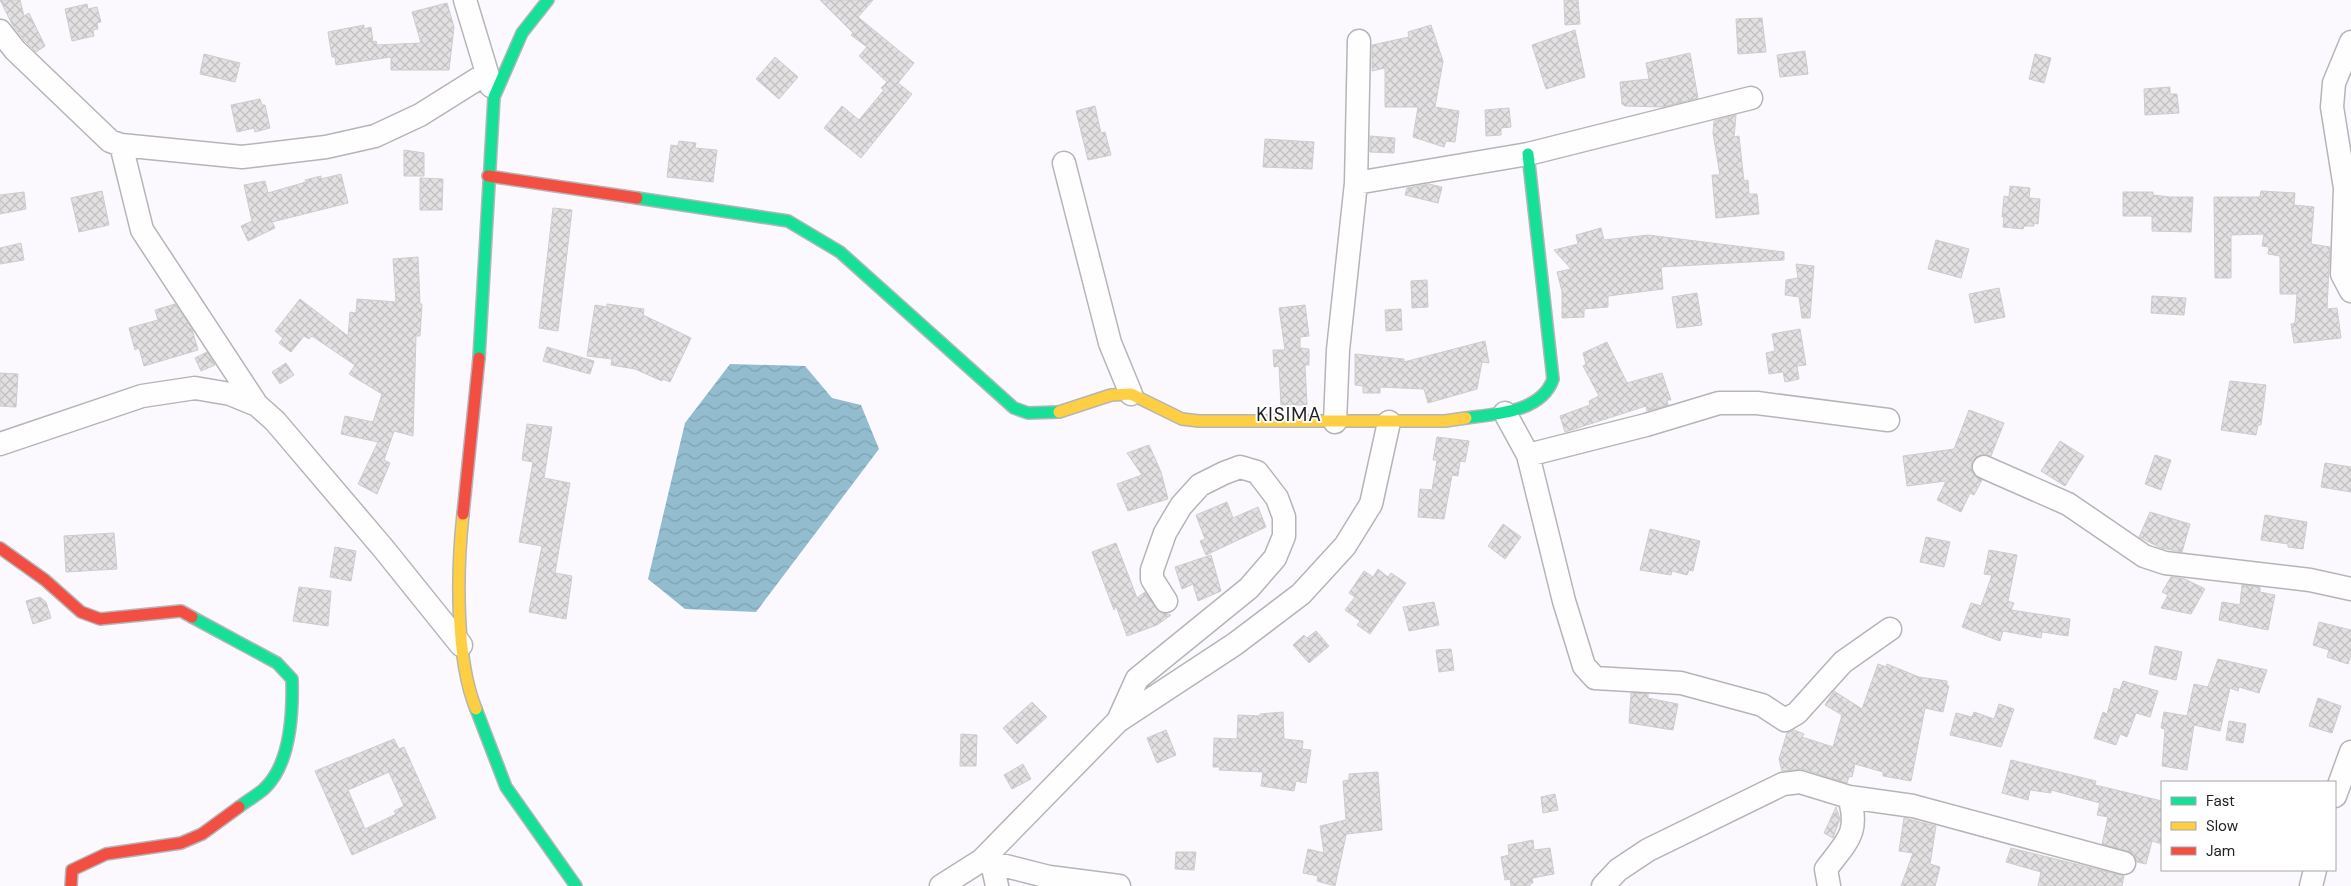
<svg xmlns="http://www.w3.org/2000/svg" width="2351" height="886" font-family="'DM Sans',sans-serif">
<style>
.water{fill:url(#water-waves)}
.building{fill:url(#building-cross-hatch);stroke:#cfccce;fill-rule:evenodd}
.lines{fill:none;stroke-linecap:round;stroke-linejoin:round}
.street-casing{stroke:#b5b4b7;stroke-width:25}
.fast-casing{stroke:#b5b4b7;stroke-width:14}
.slow-casing{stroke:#b5b4b7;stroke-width:14}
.jam-casing{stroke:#b5b4b7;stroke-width:14}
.street{stroke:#fefeff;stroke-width:22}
.fast{stroke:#16e098;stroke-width:11}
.slow{stroke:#ffcf43;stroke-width:11}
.jam{stroke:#f24e42;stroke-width:11}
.labels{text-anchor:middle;stroke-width:4;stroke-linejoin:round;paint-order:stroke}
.quarter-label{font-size:19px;letter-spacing:1px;fill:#212023;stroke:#fff}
</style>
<defs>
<pattern id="water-waves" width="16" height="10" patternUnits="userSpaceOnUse" patternTransform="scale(1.25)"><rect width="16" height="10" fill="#93bdce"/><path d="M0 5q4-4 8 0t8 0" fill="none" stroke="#7ea2b1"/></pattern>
<pattern id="building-cross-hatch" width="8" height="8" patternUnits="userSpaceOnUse" patternTransform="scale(1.25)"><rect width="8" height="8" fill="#e3e0e2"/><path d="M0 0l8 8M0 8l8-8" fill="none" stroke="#c2c0c2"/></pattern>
</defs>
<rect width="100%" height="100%" fill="#fbf9fe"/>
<path class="water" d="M730,364L805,366L832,398L861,405L879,449L756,612L685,609L648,579L685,423Z"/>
<path class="building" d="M0,0H20L24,16L29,13L45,46L36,52L25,41L13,26Z
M820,0H873L858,17L914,63L898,83L912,94L861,158L824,128L842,106L859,120L884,90L881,88L887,82L859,56L867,47L851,35L853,33Z
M1564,0H1578L1580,24L1565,25Z
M447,3L454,27L449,70H391V57L336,65L335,57H332L328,32L364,25V29L371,27L373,42L376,41L377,45L421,43L412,12Z
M87,4L88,9L97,7L101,22L97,23L98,29L93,30L94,36L72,41L65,9Z
M1762,18L1766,52L1738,54L1736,19Z
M1431,25L1443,61L1435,107L1459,111L1455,142L1446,141L1444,147L1413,137L1418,107H1385V68L1372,71V45L1409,37L1408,32Z
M1575,30L1585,77L1546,89L1532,45Z
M1805,51L1808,74L1780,77L1777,55Z
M1690,53L1698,98L1663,107L1625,106L1622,104L1620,82L1649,79L1646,63Z
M204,54L240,63L235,82L200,74Z
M2035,54L2051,58L2044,83L2029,79Z
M775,57L798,77L779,99L756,79Z
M2170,87V94H2177L2179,113L2145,115L2144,89Z
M260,99L262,105H265L270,128L255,132L254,128L237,132L231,105Z
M1095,106L1101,133L1105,132L1111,155L1088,160L1076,111Z
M1509,108L1511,127L1501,128V135L1486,136L1485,110Z
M1736,115L1734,137L1739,136L1744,181L1748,180L1749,194H1757L1759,214L1716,218L1712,175H1720L1713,133L1714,121Z
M1370,136L1395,138L1394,153L1370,152Z
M1265,139L1314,142L1312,169L1263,167Z
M679,141L696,143L695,148L717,150L713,182L667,177L671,145L678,146Z
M404,150L424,153V176H404Z
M341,174L348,203L272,222L275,228L248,241L241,226L252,221L244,185L265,181L268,193L306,182L305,180L321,176V179Z
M420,178L443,179L442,210H420Z
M1429,184L1442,187L1438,203L1405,195L1407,188Z
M2010,186L2030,188L2029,198L2040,199L2038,224L2034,223V226H2024L2023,229L2003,227L2004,217H2002L2004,196L2009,197Z
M102,191L109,225L79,232L71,198Z
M2261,191L2295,193L2294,205L2314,207L2311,244L2330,247L2327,309L2337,308L2341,338L2294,343L2291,324L2295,323L2297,294H2280V256L2268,254L2269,247L2262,246L2264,234L2231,235V278H2215L2214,197H2260Z
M24,192L26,209L0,214V195Z
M2123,192H2153V195L2170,197H2193L2191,232L2152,231V216H2123Z
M553,208L572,210L558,331L539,328Z
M1601,228L1604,240L1648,235L1784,252V260L1661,267L1663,289L1608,296V307L1584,309V317L1562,318V291L1557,272L1571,269L1554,250L1578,244L1576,235Z
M1936,240L1969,249L1961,278L1928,269Z
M21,243L24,260L0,264V248Z
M418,257L420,304H422L420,336H416L413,436L394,431L384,460L390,463L377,494L358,484L378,442L341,434L345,416L373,422L382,394L349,374L355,365L312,336L309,339L304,336L291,352L279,343L283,338L275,331L300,299L348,336L350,312L356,313L357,299L396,302L393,259Z
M1796,264L1814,266L1810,318H1802L1799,297L1785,295L1786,280L1798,278Z
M1427,280L1428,307L1412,308L1411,281Z
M1999,288L2005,317L1975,323L1969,294Z
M1697,293L1702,325L1677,328L1672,297Z
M2152,296L2186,298L2184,315L2151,313Z
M175,304L192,329L198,350L144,366L139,348L135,350L129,328L158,320L155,310Z
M607,304L644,309L643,315L691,338L670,382L663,379L662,381L635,369L611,365L612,359L587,356L595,305L607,307Z
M1305,305L1309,336L1300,337V348L1309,349V365H1305L1307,405H1281L1279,366L1274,367L1273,350H1285L1279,308Z
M1401,309L1402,330L1386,331L1385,310Z
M1800,329L1806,365L1797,366L1799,379L1785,382L1783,372L1769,374L1766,353L1775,351L1772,334Z
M1485,341L1489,363L1482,362L1477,389L1428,403L1424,389L1380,387V393H1363V386L1355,385V354L1404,359V362Z
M1607,342L1627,383L1662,373L1671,400H1667L1668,405L1647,411L1646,406L1565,432L1560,416L1590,405L1589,401L1599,396L1583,366L1586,364L1583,353Z
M547,347L594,361L590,374L543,361Z
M207,352L215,365L201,371L195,358Z
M286,363L294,375L280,384L272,372Z
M0,373L18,374L16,407L0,406Z
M2230,381L2266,385L2261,425H2258L2256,435L2221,430Z
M1969,410L2004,423L1991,456L1982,454L1972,461L1971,468L1973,474L1982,480L1974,495L1970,493L1961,512L1937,500L1946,481L1907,486L1903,456L1954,449Z
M527,424L552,427L544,478L570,483L555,573L572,576L566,619L529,612L542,546L519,542L533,462L522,460Z
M1437,437L1469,441L1465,462L1460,461L1458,476L1452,475L1444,519L1418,517L1420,489L1432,490L1437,460H1433Z
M2060,441L2084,456L2065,486L2041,471Z
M1149,445L1161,472L1168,499L1128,511L1117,484L1142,475L1127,453Z
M2155,455L2171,460L2161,490L2145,484Z
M2325,463L2351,467V492L2321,487Z
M1227,502L1233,518L1258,507L1266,527L1206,555L1200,541L1205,539L1196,515Z
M2150,512L2190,524L2182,552L2161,548L2139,537Z
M2265,515L2307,522L2303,549L2288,547V544L2261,540Z
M1503,524L1521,537L1505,559L1488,546Z
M1650,529L1700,541L1693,571L1689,570L1687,575L1672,571L1671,575L1640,570Z
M114,533L117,569L66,572L64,536Z
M1926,537L1950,542L1944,567L1920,562Z
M1116,543L1137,598L1145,592L1160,612L1171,615L1157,625L1127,636L1116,606L1114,610L1092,552Z
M335,547L356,551L351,581L330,577Z
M1989,550L2017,555L2008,601L2014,603L2011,610L2070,619L2068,636L2042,632L2041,638L2003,631L2000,641L1962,627L1971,603L1981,606L1992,575L1984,574Z
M1211,555L1221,591L1198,601L1193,584L1182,589L1175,567Z
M1378,569L1388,577L1391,573L1406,583L1370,634L1357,625L1360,621L1345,610L1355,597L1349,593L1364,571L1373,577Z
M2171,577L2185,579L2205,589L2191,614L2161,608L2168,595L2162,592Z
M2242,585L2260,587V592L2275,595L2268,630L2219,620L2222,602L2240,605Z
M299,587L331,591L328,626L293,621Z
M40,597L46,602L51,618L33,624L26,601Z
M1434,602L1439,625L1409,631L1403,607Z
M2319,622L2351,630V655L2348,664L2327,657L2329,650L2313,645Z
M1316,631L1329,646L1309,663L1293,645L1304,635L1307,638Z
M2155,646L2182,652L2176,680L2149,674Z
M1451,649L1454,670L1439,672L1436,650Z
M2218,659L2267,670L2259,693L2239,687L2238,691L2230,688L2220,731L2194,725L2187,770L2162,766L2165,729L2161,728L2164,712L2187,716L2194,684L2208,687Z
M1878,664L1886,667L1887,664L1919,677L1947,681V686H1949L1943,712L1925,708L1911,781L1883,776V772L1855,764L1852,777L1849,776L1847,783L1803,769L1782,771L1779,759L1787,733L1794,730L1804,734L1802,737L1833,747L1842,715L1825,705L1834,691L1862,709Z
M2123,681L2158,691L2150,717L2136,713L2127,737L2120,734L2116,745L2094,738L2103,712L2107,714L2114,688L2120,690Z
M1631,693L1648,694V698L1678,704L1673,730L1629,723Z
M2318,698L2341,706L2332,733L2309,726Z
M1032,702L1047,717L1017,744L1003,728Z
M1999,704L2014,709L2001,747L1950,735L1956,713L1972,717L1974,712L1994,719Z
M1283,712L1284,739L1303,741L1302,749L1311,750L1306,783L1296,781L1294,791L1261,786L1263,772L1219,770L1220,767H1213L1214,738L1237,739L1238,715L1260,716V714Z
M2229,721L2246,724L2243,743L2226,740Z
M1166,730L1176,755L1157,763L1147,738Z
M961,734L977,735L976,766H960Z
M394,739L399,749L404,747L436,818L352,855L315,771ZM389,772L404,806L394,811L396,814L365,829L348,790Z
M2011,760L2096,781L2095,785L2162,801V844L2152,841L2146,864L2137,862L2134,854L2128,851L2102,844L2108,817L2097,815L2100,803L2051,790V793L2030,790L2028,800L2002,793Z
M1023,764L1031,779L1012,789L1004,775Z
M1378,772L1382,830L1347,834V831L1335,886L1317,881L1318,876L1303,873L1308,849L1324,853L1320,826L1346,820L1343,781L1349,780V774Z
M1555,794L1558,810L1543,813L1541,797Z
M1836,807L1840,819L1833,838L1824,833Z
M1904,818L1936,826L1930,864L1940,867L1935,886H1901L1913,853L1899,851Z
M1533,840L1534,850L1550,848L1554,874L1532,878L1533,883H1530V886H1511L1510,879L1505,880L1501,857L1509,855L1508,845Z
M2011,848L2124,876L2122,886H2038L2041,872L2006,862Z
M1176,852H1196L1194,870L1175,869Z"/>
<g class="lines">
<g class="street-casing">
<path id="street" d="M465,0L491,86
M0,31L15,50L110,141L121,145L242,157L326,147L375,136L420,115L487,73
M2351,42L2334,83L2332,107L2345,188L2342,274L2351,291
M121,145L142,230L257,405
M1064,163L1110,343L1131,394
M1356,183L1528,154L1751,98
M1505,413L1528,455L1564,601L1584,666L1595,678L1681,683L1762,705L1785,720L1797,713L1843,662L1890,629
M1335,422L1338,350L1356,183L1359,41
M0,444L142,396L195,388L230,394L257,405L275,421L383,548L461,645
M1528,455L1646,425L1719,403H1757L1888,420
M1984,467L2068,504L2144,556L2165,563L2310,580L2351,589
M1118,721L1137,679L1249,588L1275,558L1284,536V517L1277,498L1257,472L1240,467L1224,473L1200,485L1181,506L1165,533L1152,570V579L1166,601
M2335,796L2351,752
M982,860L1049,877L1119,886
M992,863L997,886
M941,886L982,860L1118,721L1235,644L1301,594L1345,546L1371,504L1389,422
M1603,886L1618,870L1648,850L1783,784L1800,782L1849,797L1913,806L2124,863
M1829,886L1826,869C1847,841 1860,833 1849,797
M2311,886L2315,870"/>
</g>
<g class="fast-casing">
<path id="fast" d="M637,198L788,221L840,252L1014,408L1028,413L1059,412
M479,358L494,97L522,33L548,0
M1466,418C1496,414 1542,412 1553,379L1528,154
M192,617L277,663L292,679C293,713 291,764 264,789C257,795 247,801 239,807
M476,709L506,787L576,886"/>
</g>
<g class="slow-casing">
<path id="slow" d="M1059,412L1111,395L1131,394L1182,419L1199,421H1445L1466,418
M463,514C457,569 455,658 476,709"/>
</g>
<g class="jam-casing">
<path id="jam" d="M488,176L637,198
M463,514L479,358
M0,548L45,580L81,612L100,619L181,611L192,617
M71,886L72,870L106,854L181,843L202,834L239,807"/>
</g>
<use href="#street" class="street"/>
<use href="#fast" class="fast"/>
<use href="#slow" class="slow"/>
<use href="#jam" class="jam"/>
</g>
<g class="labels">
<g class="quarter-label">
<text x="1289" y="421">KISIMA</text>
</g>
</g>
<rect x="2161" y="781" width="175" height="90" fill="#ffffff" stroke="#a6a6a7"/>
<rect x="2171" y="797" width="25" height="8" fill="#16e098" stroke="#a6a6a7"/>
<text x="2206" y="806" font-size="15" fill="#212023">Fast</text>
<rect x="2171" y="822" width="25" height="8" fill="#ffcf43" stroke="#a6a6a7"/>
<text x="2206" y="831" font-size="15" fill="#212023">Slow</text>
<rect x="2171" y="847" width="25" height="8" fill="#f24e42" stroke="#a6a6a7"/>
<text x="2206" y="856" font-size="15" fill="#212023">Jam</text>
</svg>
